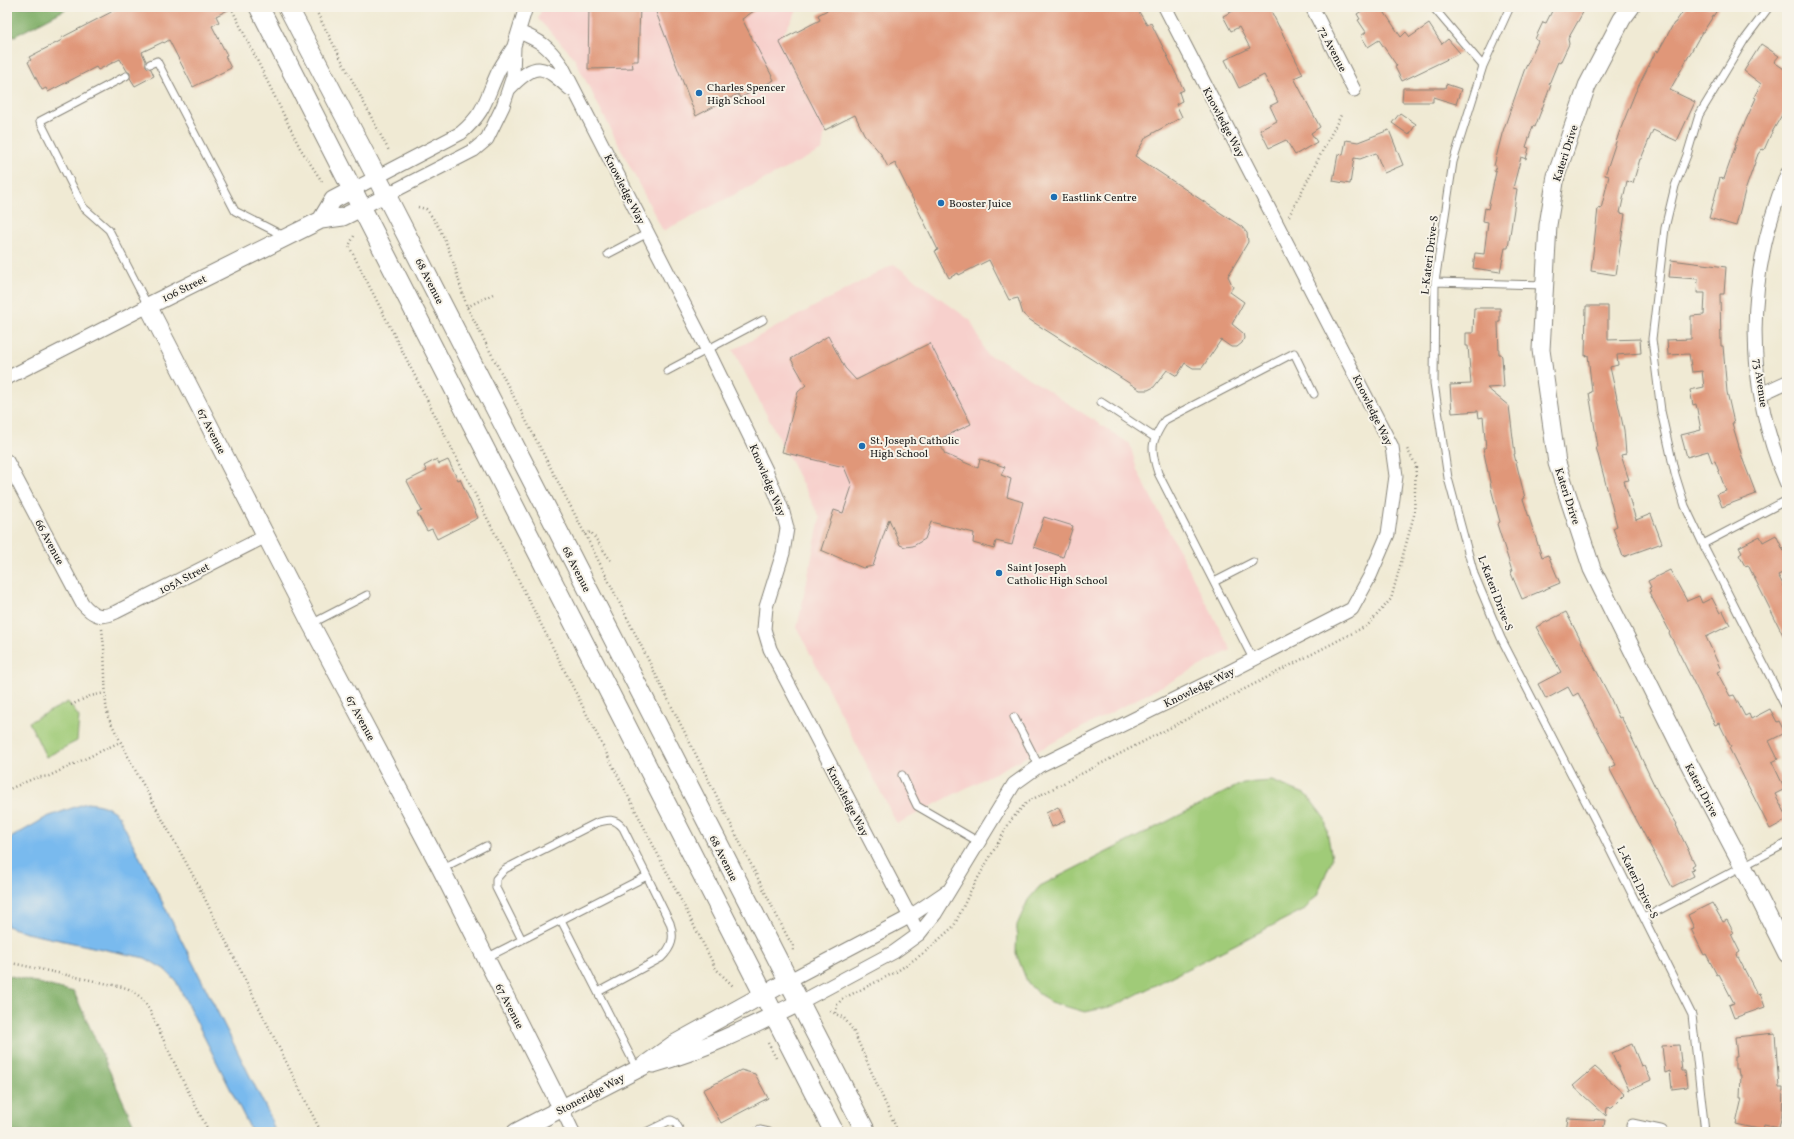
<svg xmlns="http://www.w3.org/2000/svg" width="1794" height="1139" font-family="Vollkorn,serif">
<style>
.built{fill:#f7d0cc}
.green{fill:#a0cb78;stroke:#5e744a}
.forest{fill:#80af68;stroke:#4e6642}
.water{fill:#79baee;stroke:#4a6b85}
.building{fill:#e09779}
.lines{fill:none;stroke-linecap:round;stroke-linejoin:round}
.service-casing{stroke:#868378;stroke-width:9}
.minor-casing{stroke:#868378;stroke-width:15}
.tertiary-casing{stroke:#868378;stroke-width:19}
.secondary-casing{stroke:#868378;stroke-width:21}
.path{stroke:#868378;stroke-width:2.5;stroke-dasharray:1 3;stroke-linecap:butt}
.service{stroke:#fff;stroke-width:7}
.minor{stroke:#fff;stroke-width:13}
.tertiary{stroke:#fff;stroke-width:17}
.secondary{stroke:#fff;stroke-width:19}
.poi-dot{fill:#1f6fb2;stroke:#f7f3e8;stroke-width:1.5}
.labels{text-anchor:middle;stroke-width:4;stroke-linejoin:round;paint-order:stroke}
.street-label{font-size:11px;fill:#1c1c1c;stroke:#f7f3e8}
.poi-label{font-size:11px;fill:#1c1c1c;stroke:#f7f3e8;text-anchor:start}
</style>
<rect width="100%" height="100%" fill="#f7f3e8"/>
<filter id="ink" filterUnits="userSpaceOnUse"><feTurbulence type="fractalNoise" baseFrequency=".025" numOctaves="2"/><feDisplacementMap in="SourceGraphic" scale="8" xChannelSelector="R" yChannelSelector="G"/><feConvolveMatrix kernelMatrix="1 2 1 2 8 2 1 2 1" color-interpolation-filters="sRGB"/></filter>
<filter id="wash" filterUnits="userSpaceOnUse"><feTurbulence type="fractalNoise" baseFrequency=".012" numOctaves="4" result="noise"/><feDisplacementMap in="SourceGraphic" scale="16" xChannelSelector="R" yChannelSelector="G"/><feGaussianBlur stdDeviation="0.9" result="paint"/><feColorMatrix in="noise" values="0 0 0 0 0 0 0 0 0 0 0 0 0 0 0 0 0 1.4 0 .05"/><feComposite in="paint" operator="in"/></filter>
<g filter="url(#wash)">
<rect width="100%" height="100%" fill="#f0ead4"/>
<path class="built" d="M542,7H799L779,41L825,130L822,150L663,231L573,56L538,19Z
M894,264L971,321L987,355L1003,361L1130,444L1137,470L1231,650L897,824L797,628L820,518L733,350Z"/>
<path class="green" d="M68,702L79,717L77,741L46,757L29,722Z
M1272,781L1307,795L1325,819L1332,859L1317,895L1305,909L1114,1006L1085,1012L1050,1002L1028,984L1016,953L1017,925L1028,900L1040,886L1243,783Z"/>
<path class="forest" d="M7,7H70L7,40Z
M7,975L74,992L137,1132H7Z"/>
<path class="water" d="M86,803C100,804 109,806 119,816L270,1116L275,1132H252L176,981L164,969L145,958L26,933L7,926V840L47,817Z"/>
<g id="blocks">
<path class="building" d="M121,7H234L216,16L219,22L212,26L227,55L225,56L231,68L193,87L169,40L164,43L163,42L142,52L146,61V66L151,69L154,76L135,86L130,78V73L127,71L120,59L98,70L96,67L48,92L46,88L42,90L28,62L31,60L29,57L62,40L61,38Z
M589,7H640L638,61H632L633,68L588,69Z
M654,7H760L742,19L774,80L740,98L738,94L696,116Z
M833,7H1136L1147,25L1151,23L1184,90L1179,92L1182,101L1176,104L1182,117L1146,137L1135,156L1242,227L1247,233L1248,242L1228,276L1233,287L1230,292L1244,302L1232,324L1243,333L1244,338L1242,343L1237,347H1231L1221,340L1202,368H1193L1185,363L1177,376L1167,370L1154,387L1148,390H1140L1030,320L1023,314L1018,298L1009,300L989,260L959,275L958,273L949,278L935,251L938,250L895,163L888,167L881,154L864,134L855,115L825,130L779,41L820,20L818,15Z
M1241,7L1251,8L1269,7L1303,74L1294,78L1320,127L1311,133L1317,142L1295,155L1286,140L1269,148L1260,130L1277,121L1270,106L1278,102L1264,75L1239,88L1225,60L1250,48L1239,27L1231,31L1223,16Z
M1368,7H1381L1401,37L1406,32L1410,37L1429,24L1442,44L1448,39L1460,53L1402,81L1395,67L1397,66L1379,40L1368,47L1361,36L1366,32L1358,20L1360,19L1357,14Z
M1554,7H1586L1568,39L1569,44L1560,63L1558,62L1549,84L1551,85L1535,127L1533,126L1526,147L1529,148L1526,159L1521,157L1513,188L1517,189L1508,248H1505L1500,272L1473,268L1475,253L1484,254L1488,222L1483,221L1485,208L1488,209L1496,172L1494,171L1496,166H1494L1502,134L1524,71L1538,41L1535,39L1543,22L1546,23Z
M1686,7H1719L1703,32H1702L1670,90L1695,102L1677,141L1653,130L1641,159H1640L1633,183L1627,181L1620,213L1625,214L1616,275L1591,271L1598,208L1601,209L1609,176L1605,175L1619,133L1635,93L1656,51L1658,52L1674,23H1675Z
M1761,44L1779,56L1774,62L1787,71V106L1771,134L1764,150L1762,149L1758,154L1745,191L1736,226L1709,218L1720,178L1724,179L1736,145L1735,144L1756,98L1754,97L1761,84L1744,71Z
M1446,84L1461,89L1456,104L1433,97V102H1402L1403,88H1445Z
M1400,113L1416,124L1409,135L1392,123Z
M1389,130L1403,165L1384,173L1376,153L1360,159L1354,158L1350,184L1333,181L1338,154L1343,155L1346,140L1358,142Z
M1671,260L1726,267L1724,294H1720L1721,346H1723L1727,392L1734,423H1732L1743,460L1756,494L1722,507L1717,494L1726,491L1715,461L1712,462L1708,451L1687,457L1681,435L1701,430L1696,404L1693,405L1690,390L1704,387L1702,371L1692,372L1689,354L1668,355L1667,340L1691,339V316L1704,315L1705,293H1697L1698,279L1669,277Z
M1586,306H1608V340L1640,339L1641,353L1617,355L1618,365L1610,367L1624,430L1626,454L1621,455L1629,480L1624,481L1636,520L1651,514L1662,543L1623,557L1613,528L1617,526L1596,447H1598L1589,393L1592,392L1588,355L1585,356Z
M1474,308H1500V322H1498L1499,354H1501L1502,357L1504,387L1487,388L1509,406L1515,454H1514L1525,498L1523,499L1542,557L1548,555L1560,583L1522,599L1510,571H1512L1497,524L1500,522L1492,492L1483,448H1486L1483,417L1479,418L1478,411L1452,413L1450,385L1471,384L1468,346H1466V333H1473Z
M828,336L845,368L856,380L930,343L971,424L938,440L945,454L978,468L980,459L1005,467L1001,475L1011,479L1007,497L1023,502L1012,545L996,541L994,549L973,543L974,533L931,522L925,539L913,546L905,547L900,545L889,519L873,566L863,568L821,550L834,510L843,513L852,486L844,467L782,452L798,392L806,385L791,359Z
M437,459L439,464L448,460L458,480L460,479L478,518L437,539L432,529L427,531L417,513L422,511L407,481L427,471L424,466Z
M1044,517L1073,526L1063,557L1034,547Z
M1776,535L1787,558V571L1778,575L1787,592V643L1748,565L1745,566L1739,555L1742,553L1739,547L1760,536L1763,542Z
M1670,570L1687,601L1699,596L1702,603L1712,598L1720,613L1723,611L1730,625L1706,637L1721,670L1717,672L1730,696L1734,695L1745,716L1749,714L1751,719L1770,709L1777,722L1779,721L1785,733L1769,741L1778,759L1772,762L1785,789L1775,794L1787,816V820L1770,829L1729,748L1731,747L1719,723L1715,725L1669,633L1670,632L1649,592L1651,591L1649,588L1651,587L1648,581Z
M1566,612L1610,697L1619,718L1621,717L1627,728L1659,795L1677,824L1676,825L1695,864L1692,866L1694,869L1691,870L1694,876L1672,887L1609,768L1616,765L1578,693L1573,696L1568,687L1546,699L1538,684L1561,672L1536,627Z
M1058,807L1065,821L1052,827L1046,813Z
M1712,903L1723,922L1727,920L1734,933L1731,934L1740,952L1737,954L1738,957L1757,994L1760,993L1765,1007L1734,1018L1729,1005L1734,1003L1719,974L1717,975L1706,954L1704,955L1691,929L1694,928L1688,915Z
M1775,1033L1779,1088H1783L1782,1114L1779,1128L1764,1125L1763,1130L1736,1124L1742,1098H1740L1741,1075H1739L1738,1069H1735V1057H1737L1735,1037Z
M1632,1044L1641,1066L1644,1065L1651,1080L1629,1090L1612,1053Z
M1679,1045L1682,1071H1685L1687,1087L1672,1089L1670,1071L1665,1073L1662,1046Z
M1595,1067L1625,1094L1612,1107L1607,1108L1606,1116L1573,1086Z
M741,1070L755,1074L768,1098L721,1123L703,1090Z
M1568,1118L1605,1120L1603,1132H1566Z"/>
</g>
</g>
<g filter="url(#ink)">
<use href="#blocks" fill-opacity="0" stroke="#868378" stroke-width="1"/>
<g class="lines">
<g class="service-casing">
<path id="service" d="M1433,7L1483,66
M1510,7L1483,66L1453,162L1435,282L1434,383L1448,478L1474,574L1501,638L1595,820L1692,1015L1705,1132
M1769,7L1745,39L1699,115L1687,155L1675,186L1665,228L1652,339L1661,411L1675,474L1685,506L1703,544L1787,710
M150,64L157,61L235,211L284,236
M126,76L40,121L83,207L109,230L148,306
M608,254L648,233
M1435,282L1544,285
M667,371L763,320
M1101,402L1154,437
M1703,544L1787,500
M1214,582L1253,562
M311,624L367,595
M1253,659L1158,473C1150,448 1151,441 1165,420L1294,353L1314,394
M1014,717L1039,766
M902,775L917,806L979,842
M441,869L486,846
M1644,918L1787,843
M561,920L647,876L670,923C675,938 672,947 661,958L598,992
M522,940L496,888V879L505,869L596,823C608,819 615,818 623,828L647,876
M486,958L561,920L637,1069
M646,1132L671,1120L675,1122L681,1132
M756,1132L760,1130L769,1132"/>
</g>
<g class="minor-casing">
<path id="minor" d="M1312,7L1354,90
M519,32C541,41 548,46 562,66L707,349L766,470L782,509L787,528L783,553L766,607L764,629L770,649L919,934
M509,89C537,60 543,65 570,89
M1787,174C1746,274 1743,383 1787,484
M352,190L461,133C486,111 485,100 498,72C502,64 508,56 513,48
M361,208L474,150L487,139L503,106L513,76L514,46L526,7
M7,378L148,306
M1761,394L1787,382
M7,461L82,603C93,616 101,619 116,612L266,536
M788,981L909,917L946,892
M799,1003L894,952L919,934L935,914L1014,784L1039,766L1221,676L1352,609L1370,576L1388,534L1396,476L1392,447L1165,7
M562,1109L573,1132
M1633,1126L1661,1132"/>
</g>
<g class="tertiary-casing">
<path id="tertiary" d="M1631,7L1622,19L1587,86L1556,176L1548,225L1541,350L1557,463L1592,569L1685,756L1743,866L1787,954
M352,190L333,200L321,220L148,306L311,624L441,869L562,1109
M321,220L343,217L361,208
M653,1064C704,1050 752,1026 799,1003
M516,1132L642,1067L674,1044L788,981"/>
</g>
<g class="secondary-casing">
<path id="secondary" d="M259,7L834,1132
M288,7L386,195L866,1132"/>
</g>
<path class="path" d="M231,7L300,148L323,183
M314,7L389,151
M418,207L426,209C449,236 456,274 467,307L585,534L788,938L793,945V952
M1289,216L1341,115
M354,236L349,246L716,969L734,987
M467,307L493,294
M585,534L591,532L611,561
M102,629L104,647L106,705L108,717L134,768L194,877L321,1132
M71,705L90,696L105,693
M7,790L35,778L49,776L120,742
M7,962L127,988C137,993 143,999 149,1009L182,1079L209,1132
M830,1011L844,1018L853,1030L898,1132
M836,1013L837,1005L842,999L896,972L925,952L954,926L970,892L1011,820L1027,802L1368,625L1391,599L1414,515L1416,465L1406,447
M768,1043L777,1060"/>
<use href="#service" class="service"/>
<use href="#minor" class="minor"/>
<use href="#tertiary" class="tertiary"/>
<use href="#secondary" class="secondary"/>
</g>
</g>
<g class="poi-dot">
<circle cx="699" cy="93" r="4"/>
<circle cx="1054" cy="197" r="4"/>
<circle cx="941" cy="203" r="4"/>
<circle cx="862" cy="446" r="4"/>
<circle cx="999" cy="573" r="4"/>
</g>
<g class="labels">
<g class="street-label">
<text transform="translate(1333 49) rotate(63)" y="4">72 Avenue</text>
<text transform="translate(1224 122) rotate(62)" y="4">Knowledge Way</text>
<text transform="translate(1565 153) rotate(-72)" y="4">Kateri Drive</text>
<text transform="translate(625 189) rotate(63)" y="4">Knowledge Way</text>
<text transform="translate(1429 255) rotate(-83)" y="4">L-Kateri Drive-S</text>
<text transform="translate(430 281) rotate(63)" y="4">68 Avenue</text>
<text transform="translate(184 288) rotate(-26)" y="4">106 Street</text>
<text transform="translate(1761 383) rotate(82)" y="4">73 Avenue</text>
<text transform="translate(1373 410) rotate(64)" y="4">Knowledge Way</text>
<text transform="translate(212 431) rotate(63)" y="4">67 Avenue</text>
<text transform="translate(768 480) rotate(67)" y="4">Knowledge Way</text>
<text transform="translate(1568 496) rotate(72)" y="4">Kateri Drive</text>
<text transform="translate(50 542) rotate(62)" y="4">66 Avenue</text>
<text transform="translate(577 569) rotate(63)" y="4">68 Avenue</text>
<text transform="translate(184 578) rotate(-27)" y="4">105A Street</text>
<text transform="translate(1496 593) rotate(69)" y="4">L-Kateri Drive-S</text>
<text transform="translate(1199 687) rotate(-26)" y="4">Knowledge Way</text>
<text transform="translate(361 718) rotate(62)" y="4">67 Avenue</text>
<text transform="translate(1702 790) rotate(62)" y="4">Kateri Drive</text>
<text transform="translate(848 801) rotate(62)" y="4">Knowledge Way</text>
<text transform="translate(724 858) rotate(63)" y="4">68 Avenue</text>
<text transform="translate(1638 882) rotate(64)" y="4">L-Kateri Drive-S</text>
<text transform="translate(510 1006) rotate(63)" y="4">67 Avenue</text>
<text transform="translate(590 1094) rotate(-28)" y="4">Stoneridge Way</text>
</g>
<g class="poi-label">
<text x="707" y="91">Charles Spencer<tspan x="707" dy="13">High School</tspan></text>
<text x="1062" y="201">Eastlink Centre</text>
<text x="949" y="207">Booster Juice</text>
<text x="870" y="444">St. Joseph Catholic<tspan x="870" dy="13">High School</tspan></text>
<text x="1007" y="571">Saint Joseph<tspan x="1007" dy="13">Catholic High School</tspan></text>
</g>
</g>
<rect width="1794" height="1139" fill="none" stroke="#f7f3e8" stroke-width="24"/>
</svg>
